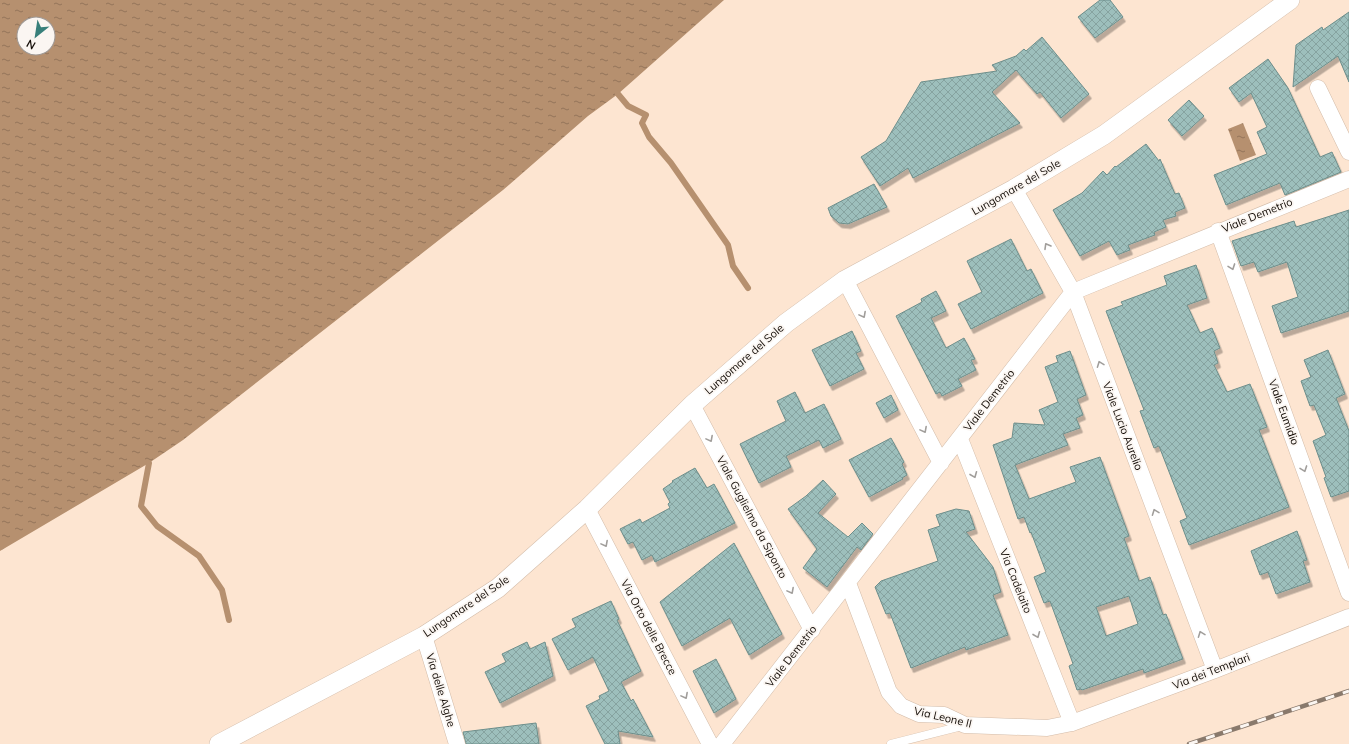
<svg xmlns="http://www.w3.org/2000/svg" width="1349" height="744" font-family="Mulish,sans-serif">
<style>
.water{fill:url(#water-ripples);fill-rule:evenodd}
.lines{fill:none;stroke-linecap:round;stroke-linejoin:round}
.stream{stroke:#b6906f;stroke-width:6}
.building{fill:url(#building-cross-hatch);stroke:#6d8e8b;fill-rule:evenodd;filter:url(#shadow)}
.service-casing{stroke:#d3bca9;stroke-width:9}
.minor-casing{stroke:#d3bca9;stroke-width:17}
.tertiary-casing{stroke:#d3bca9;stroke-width:20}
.service{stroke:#fff;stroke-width:8}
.minor{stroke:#fff;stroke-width:16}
.tertiary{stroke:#fff;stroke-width:19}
.rail-casing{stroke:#89796c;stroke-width:4.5}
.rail{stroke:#fbf6f2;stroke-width:3;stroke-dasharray:9;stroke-linecap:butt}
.oneway{stroke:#a19e9b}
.labels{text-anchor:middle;stroke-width:3.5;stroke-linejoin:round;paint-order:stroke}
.street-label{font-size:11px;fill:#130c06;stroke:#fbf6f2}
</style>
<defs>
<pattern id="water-ripples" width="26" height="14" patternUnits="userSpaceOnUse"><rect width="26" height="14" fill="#b6906f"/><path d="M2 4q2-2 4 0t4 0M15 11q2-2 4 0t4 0" fill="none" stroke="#937459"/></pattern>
<pattern id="building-cross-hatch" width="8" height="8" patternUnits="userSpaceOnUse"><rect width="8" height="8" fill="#9dbfbc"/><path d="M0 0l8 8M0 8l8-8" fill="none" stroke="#86a3a0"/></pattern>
<filter id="shadow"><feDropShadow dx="2.5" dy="4.5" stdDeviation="0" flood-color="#0004"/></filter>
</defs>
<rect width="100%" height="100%" fill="#fde5d1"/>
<path class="water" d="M0,0H724L618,94L588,116L503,190L183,440L149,463L0,551ZM24,24H48V48H24Z
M1243,123L1256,155L1240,161L1228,129Z"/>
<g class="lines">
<path class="stream" d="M618,94L628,106L646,115L642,123L649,137L671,163L728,245L733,266L748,288
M149,463L141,506L157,526L199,556L222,590L229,620"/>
</g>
<path class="building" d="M1100,0H1110L1123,17L1095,38L1078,17Z
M1349,12V82L1338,56L1293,87L1296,45L1322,27L1323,30Z
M1042,37L1089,94L1061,118L1040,92L1037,94L1016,70L992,92L1020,123L913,178L908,168L880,186L861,157L886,141L921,82L997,71L992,65L1016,56L1024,49L1026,51Z
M1268,59L1288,88L1320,157L1332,152L1341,172L1285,195L1280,183L1226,205L1214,175L1267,154L1257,132L1267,127L1251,93L1239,102L1229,88Z
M1189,100L1204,116L1182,136L1168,120Z
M1146,144L1159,161L1160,159L1175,194L1179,193L1185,208L1175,212L1176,216L1163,220L1166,227L1154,232L1155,235L1128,245L1130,250L1117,255L1109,241L1080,256L1053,210L1082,193L1103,171L1107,175L1115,166L1116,167Z
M874,184L887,207L848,224L839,223L831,216L828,208Z
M1349,210V311L1281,333L1272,306L1298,297L1287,262L1258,272L1254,262L1241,266L1232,241L1294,221L1296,227Z
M1011,239L1027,271L1031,269L1043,293L971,329L958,304L982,292L967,261Z
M1196,265L1207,298L1187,305L1200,333L1212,328L1220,348L1214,351L1218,363L1214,365L1227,392L1250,384L1267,427L1259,430L1289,507L1189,545L1180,521L1187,518L1159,446L1154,448L1140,411L1144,410L1106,311L1123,305L1121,302L1167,285L1164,276Z
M936,291L946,311L931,318L946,348L964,338L975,359L971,360L976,370L958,379L962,386L942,396L940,392L936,394L896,316L922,302L921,299Z
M852,331L861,351L856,353L864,369L830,386L812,350Z
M1328,350L1345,394L1336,398L1349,431V491L1331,497L1324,478L1326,477L1313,441L1326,435L1314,405L1310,406L1301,381L1311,377L1304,360Z
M1070,351L1086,395L1077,399L1083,415L1076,418L1080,428L1063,434L1068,445L1015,465L1029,499L1076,482L1070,467L1100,457L1129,536L1124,538L1139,581L1150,577L1163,615L1166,614L1183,659L1144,673L1143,669L1082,690L1081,689L1077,690L1069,666L1073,664L1072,661L1050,601L1044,603L1034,577L1046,572L1031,532L1030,533L1024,517L1018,519L993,445L1012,438L1014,423L1045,425L1039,410L1058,402L1045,367L1058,362L1056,356ZM1129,596L1138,624L1106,636L1096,607Z
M795,392L805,413L824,404L841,439L823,448L819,440L786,456L791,467L759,483L740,444L786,421L777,401Z
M891,395L898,410L884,418L876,403Z
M891,438L904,462L902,464L907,475L902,478L903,479L869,497L849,460Z
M695,468L707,488L714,484L735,523L655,562L652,555L642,560L633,542L628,544L620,529L640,519L642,523L670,508L668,504L670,502L663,489L673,482L672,481Z
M823,480L836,494L818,513L848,537L862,523L873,534L861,550L857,547L827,587L803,568L817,549L788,509L806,496Z
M956,509L969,511L975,529L966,532L993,567L1001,592L993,595L1008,635L966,650L965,647L911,668L890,613L886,614L875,587L881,581L938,561L928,530L940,526L936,515Z
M1297,531L1307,560L1303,561L1310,582L1276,594L1268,572L1260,575L1251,551Z
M734,543L782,634L749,655L730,618L682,646L660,602Z
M611,601L619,619L617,620L641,671L621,682L631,701L633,699L653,737L618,731L620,744H605L586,706L600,699L599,696L609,691L593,657L568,670L552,639L576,627L572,619Z
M527,642L530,649L545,642L553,676L500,703L485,672L506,662L502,654Z
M716,659L736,699L714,713L693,671Z
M536,723L539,744H466L463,732Z"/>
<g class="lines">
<g class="service-casing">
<path id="service" d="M891,744L962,726"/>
</g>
<g class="minor-casing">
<path id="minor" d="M1318,88L1349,152
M1014,189L1073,292L1215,670
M1218,231L1349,593
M845,280L941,463
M692,405L812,630
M960,439L1072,723
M587,509L710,744
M848,583L889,692L901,706L919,714L944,715L965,725L1047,728L1072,723L1215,670L1349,617
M424,636L457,744
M722,744L1073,292L1349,179"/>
</g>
<g class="tertiary-casing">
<path id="tertiary" d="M219,744L424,636L498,588L587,509L692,405L786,323L845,280L1014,189L1104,135L1290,0"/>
</g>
<use href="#service" class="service"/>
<use href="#minor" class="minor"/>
<use href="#tertiary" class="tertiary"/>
<g class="rail-casing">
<path id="rail" d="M1189,744L1349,691"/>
</g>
<use href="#rail" class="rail"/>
</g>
<defs><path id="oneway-chevron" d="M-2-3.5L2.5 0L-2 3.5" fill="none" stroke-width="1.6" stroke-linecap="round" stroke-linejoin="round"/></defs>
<g class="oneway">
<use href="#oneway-chevron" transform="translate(1047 246) rotate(-120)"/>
<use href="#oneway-chevron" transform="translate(1232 267) rotate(70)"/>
<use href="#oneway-chevron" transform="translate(863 315) rotate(62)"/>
<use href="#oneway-chevron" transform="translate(1100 364) rotate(-111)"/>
<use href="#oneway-chevron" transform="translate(924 430) rotate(62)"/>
<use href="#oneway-chevron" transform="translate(710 439) rotate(62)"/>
<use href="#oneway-chevron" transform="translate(1304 469) rotate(70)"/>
<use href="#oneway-chevron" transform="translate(974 475) rotate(68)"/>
<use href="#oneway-chevron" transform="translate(1155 512) rotate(-111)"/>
<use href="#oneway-chevron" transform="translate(605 544) rotate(62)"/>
<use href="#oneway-chevron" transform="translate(791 591) rotate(62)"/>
<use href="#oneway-chevron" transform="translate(1201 634) rotate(-111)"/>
<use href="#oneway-chevron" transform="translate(1037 635) rotate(68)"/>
<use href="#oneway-chevron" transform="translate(685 696) rotate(62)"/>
</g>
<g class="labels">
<g class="street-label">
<text transform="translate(1016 187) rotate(-30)" y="4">Lungomare del Sole</text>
<text transform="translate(1257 215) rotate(-22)" y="4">Viale Demetrio</text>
<text transform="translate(744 359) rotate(-41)" y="4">Lungomare del Sole</text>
<text transform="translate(989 400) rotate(-52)" y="4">Viale Demetrio</text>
<text transform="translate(1284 412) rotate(70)" y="4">Viale Eumidio</text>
<text transform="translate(1123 426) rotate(69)" y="4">Viale Lucio Aurelio</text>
<text transform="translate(752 517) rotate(62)" y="4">Viale Guglielmo da Siponto</text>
<text transform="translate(1016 581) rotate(68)" y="4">Via Cadelaito</text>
<text transform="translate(466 606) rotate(-34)" y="4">Lungomare del Sole</text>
<text transform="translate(649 627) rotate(62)" y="4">Via Orto delle Brecce</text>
<text transform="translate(791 656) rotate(-52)" y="4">Viale Demetrio</text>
<text transform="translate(1211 671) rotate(-21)" y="4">Via dei Templari</text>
<text transform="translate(441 690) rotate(73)" y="4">Via delle Alghe</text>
<text transform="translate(943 717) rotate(13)" y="4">Via Leone II</text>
</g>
</g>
<g transform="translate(36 36) rotate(210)"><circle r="19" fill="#fbf6f2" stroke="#9e9894"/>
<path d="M0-3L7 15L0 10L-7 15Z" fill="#39807b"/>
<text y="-6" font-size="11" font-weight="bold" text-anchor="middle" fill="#130c06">N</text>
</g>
</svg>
